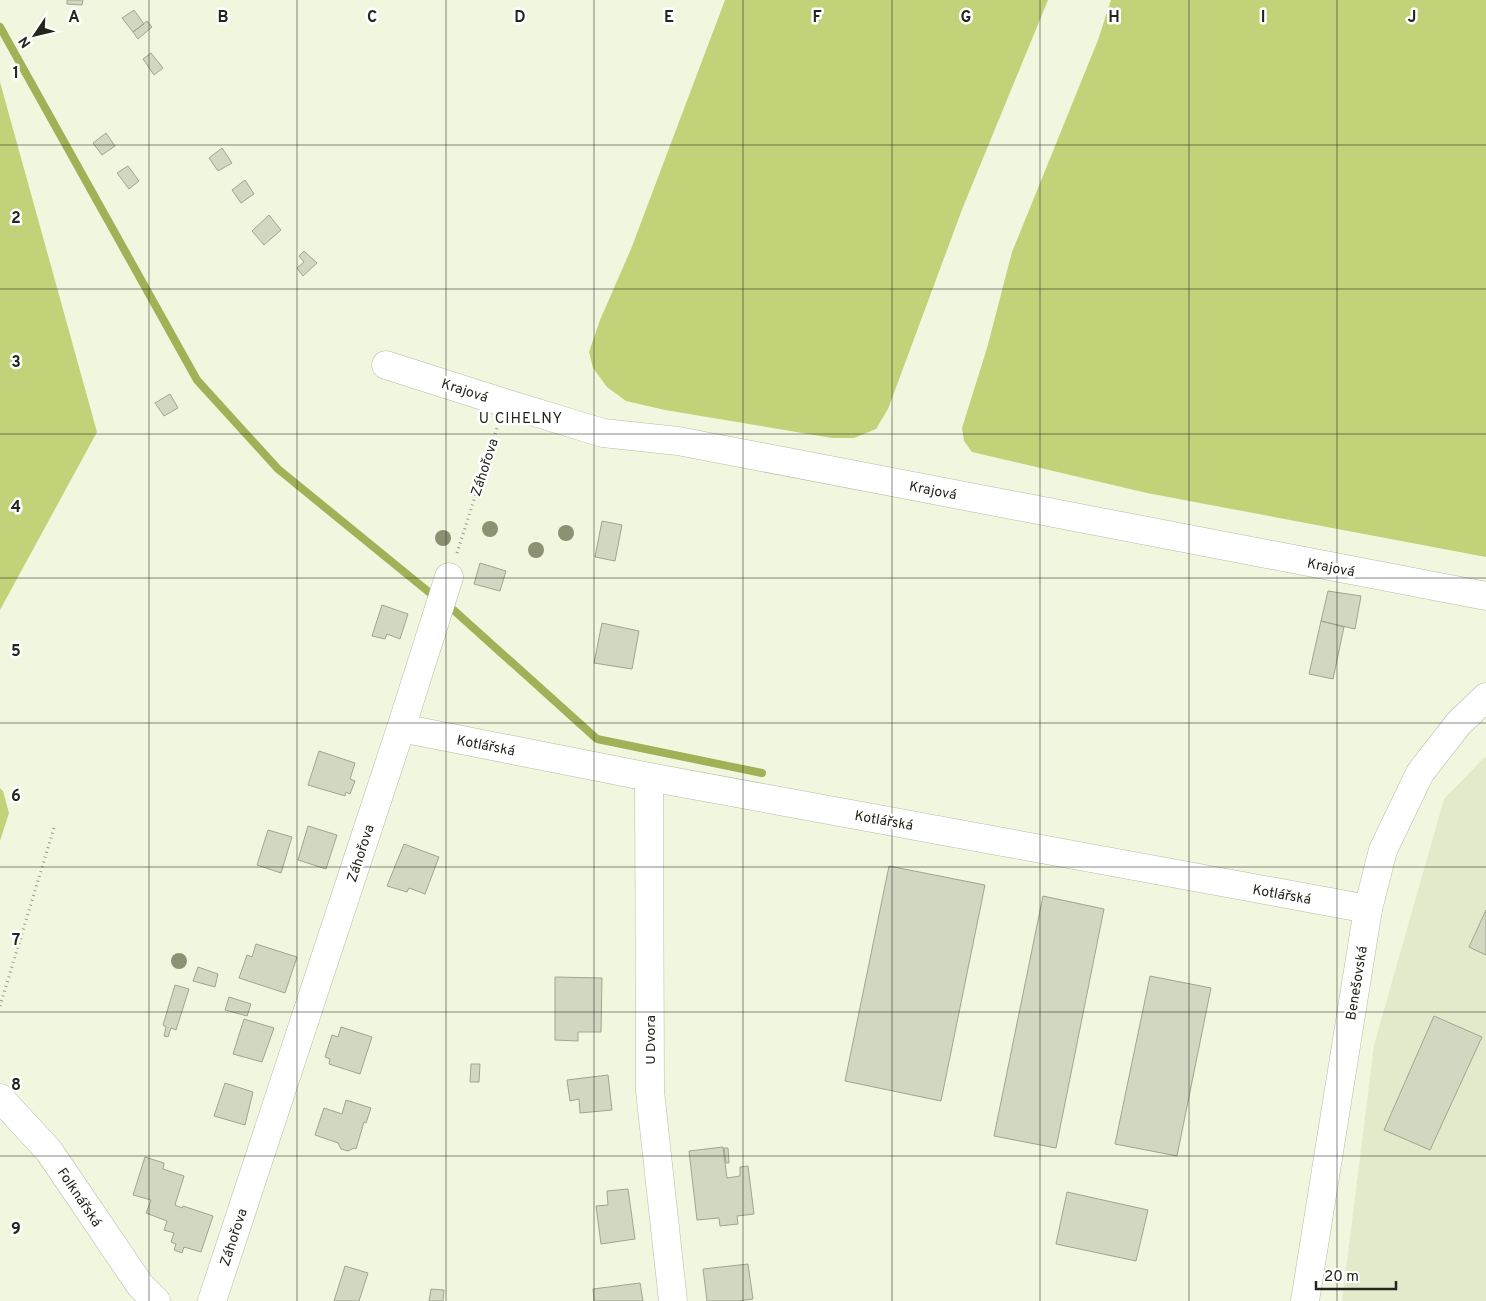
<svg xmlns="http://www.w3.org/2000/svg" width="1486" height="1301" font-family="Overpass,sans-serif">
<style>
.built{fill:#e3eacb}
.green{fill:#c2d278}
.lines{fill:none;stroke-linecap:round;stroke-linejoin:round}
.stream{stroke:#a1b157;stroke-width:8}
.building{fill:#d2d7c1;stroke:#a0a590}
.street-casing{stroke:#b6bba5;stroke-width:29}
.secondary-casing{stroke:#b6bba5;stroke-width:29}
.path{stroke:#989c8a;stroke-width:3;stroke-dasharray:1 4;stroke-linecap:butt}
.street{stroke:#fff;stroke-width:28}
.secondary{stroke:#fff;stroke-width:28}
.tree{fill:#8b9172}
.grid{fill:none;stroke:#24261d;stroke-width:1;stroke-opacity:0.55}
.labels{text-anchor:middle;stroke-width:5;stroke-linejoin:round;paint-order:stroke}
.street-label{font-size:14px;fill:#24261d;stroke:#fff}
.neighbourhood-label{font-size:15px;letter-spacing:1px;fill:#24261d;stroke:#fff}
.grid-label{font-size:16px;text-anchor:middle;font-weight:bold;fill:#24261d;stroke:#fff;stroke-width:5;stroke-linejoin:round;paint-order:stroke}
</style>
<rect width="100%" height="100%" fill="#f1f7df"/>
<path class="built" d="M1486,756V1301H1342L1374,1045L1444,799Z"/>
<path class="green" d="M725,0H1048L963,207L888,409L876,429L854,438H832L665,410L626,401L607,387L593,368L589,352L600,320L631,249Z
M1111,0H1486V557L1147,493L972,452L964,441L962,428L987,348L1012,252L1098,40Z
M0,82L97,432L0,610Z
M0,788L3,791L9,813L0,841Z"/>
<g class="lines">
<path class="stream" d="M0,27L197,380L278,469L430,593
M448,605L597,739L762,773"/>
</g>
<path class="building" d="M67,0H83L82,5L67,4Z
M134,10L144,24L133,32L122,18Z
M147,21L152,27L138,39L133,32Z
M151,53L163,68L154,75L143,59Z
M106,133L115,146L102,155L93,143Z
M222,148L232,163L218,171L209,158Z
M128,166L139,181L129,189L117,173Z
M245,180L254,194L241,203L232,190Z
M269,215L281,230L264,245L252,231Z
M304,251L317,263L303,276L297,268L304,262L299,256Z
M170,394L178,408L164,416L155,403Z
M602,521L622,525L615,561L595,557Z
M480,563L506,571L500,591L474,584Z
M1328,591L1361,596L1355,629L1321,621Z
M382,605L408,614L400,639L387,634L385,639L372,636Z
M1321,621L1344,627L1333,679L1309,674Z
M602,623L639,631L632,669L594,663Z
M319,751L355,763L350,779L355,781L350,794L346,792L345,796L308,785Z
M308,826L337,835L326,869L298,860Z
M268,830L292,837L281,873L257,865Z
M404,844L439,857L425,894L409,888L407,892L387,886Z
M889,866L985,885L941,1101L845,1081Z
M1043,896L1104,909L1056,1148L994,1136Z
M1486,910V955L1469,947Z
M256,944L297,957L285,993L239,978L247,955L252,957Z
M198,967L218,974L215,987L193,981Z
M1150,976L1211,988L1177,1156L1115,1144Z
M555,977L602,978L601,1032H578V1041L555,1040Z
M175,985L189,989L176,1030L171,1028L168,1037L164,1036L166,1027L163,1025Z
M229,997L251,1004L247,1016L225,1010Z
M1434,1016L1482,1037L1430,1150L1384,1130Z
M244,1019L274,1028L262,1062L233,1054Z
M341,1027L372,1037L360,1074L329,1064L330,1059L325,1057L332,1035L338,1037Z
M471,1064H480L479,1082H470Z
M608,1075L612,1110L580,1113L579,1099L570,1101L567,1080Z
M225,1083L253,1092L245,1125L214,1116Z
M346,1100L371,1108L366,1123L364,1122L356,1149L354,1148L348,1151L341,1149L338,1143L315,1135L324,1108L342,1114Z
M723,1147L727,1178L740,1176V1167L748,1166L754,1214L737,1216L738,1224L720,1226L719,1218L697,1220L689,1151Z
M724,1148H728L729,1163H726Z
M145,1157L164,1163L163,1169L184,1176L175,1205L182,1208L183,1206L213,1216L201,1252L184,1247L182,1253L174,1250L176,1244L171,1242L174,1233L164,1230L167,1221L146,1213L151,1200L133,1195Z
M628,1189L635,1239L601,1244L596,1206L608,1205L607,1191Z
M1067,1192L1148,1210L1136,1261L1056,1244Z
M748,1264L753,1299L738,1301H707L703,1269Z
M345,1266L368,1273L359,1301H334Z
M640,1283L643,1301H594L593,1289Z
M431,1289L444,1290L443,1301H429Z"/>
<g class="lines">
<g class="street-casing">
<path id="street" d="M386,365L505,403L603,433L678,441L1486,596
M401,728L649,777L1368,909
M649,777L650,1091L673,1301
M212,1301L401,728L449,577"/>
</g>
<g class="secondary-casing">
<path id="secondary" d="M0,1098L49,1151L140,1285L156,1301
M1305,1301L1368,909L1383,850L1420,773L1458,724L1486,697"/>
</g>
<path class="path" d="M457,553L497,428
M0,1006L54,828"/>
<use href="#street" class="street"/>
<use href="#secondary" class="secondary"/>
</g>
<g class="tree">
<circle cx="490" cy="529" r="8"/>
<circle cx="566" cy="533" r="8"/>
<circle cx="443" cy="538" r="8"/>
<circle cx="536" cy="550" r="8"/>
<circle cx="179" cy="961" r="8"/>
</g>
<path class="grid" d="M149,0V1301M297,0V1301M446,0V1301M594,0V1301M743,0V1301M892,0V1301M1040,0V1301M1189,0V1301M1337,0V1301M0,145H1486M0,289H1486M0,434H1486M0,578H1486M0,723H1486M0,867H1486M0,1012H1486M0,1156H1486"/>
<g class="labels">
<g class="street-label">
<text transform="translate(465 390) rotate(18)" y="5">Krajová</text>
<text transform="translate(484 467) rotate(-72)" y="5">Záhořova</text>
<text transform="translate(933 490) rotate(11)" y="5">Krajová</text>
<text transform="translate(1331 567) rotate(11)" y="5">Krajová</text>
<text transform="translate(486 745) rotate(11)" y="5">Kotlářská</text>
<text transform="translate(884 820) rotate(10)" y="5">Kotlářská</text>
<text transform="translate(360 853) rotate(-72)" y="5">Záhořova</text>
<text transform="translate(1282 894) rotate(10)" y="5">Kotlářská</text>
<text transform="translate(1356 983) rotate(-81)" y="5">Benešovská</text>
<text transform="translate(650 1040) rotate(-90)" y="5">U Dvora</text>
<text transform="translate(80 1197) rotate(56)" y="5">Folknářská</text>
<text transform="translate(233 1237) rotate(-72)" y="5">Záhořova</text>
</g>
<g class="neighbourhood-label">
<text x="521" y="423">U CIHELNY</text>
</g>
</g>
<g class="grid-label">
<text x="74" y="22">A</text>
<text x="223" y="22">B</text>
<text x="372" y="22">C</text>
<text x="520" y="22">D</text>
<text x="669" y="22">E</text>
<text x="817" y="22">F</text>
<text x="966" y="22">G</text>
<text x="1114" y="22">H</text>
<text x="1263" y="22">I</text>
<text x="1412" y="22">J</text>
<text x="16" y="78">1</text>
<text x="16" y="223">2</text>
<text x="16" y="367">3</text>
<text x="16" y="512">4</text>
<text x="16" y="656">5</text>
<text x="16" y="801">6</text>
<text x="16" y="945">7</text>
<text x="16" y="1090">8</text>
<text x="16" y="1234">9</text>
</g>
<g transform="translate(35 35) rotate(235)" stroke="#ffffff" stroke-width="4" paint-order="stroke">
<path d="M0-4L9 19L0 12L-9 19Z" fill="#24261d"/>
<text y="-8" font-size="14" font-weight="bold" text-anchor="middle" fill="#24261d">N</text>
</g>
<path d="M1316 1281v8h80v-8" fill="none" stroke="#24261d" stroke-width="2.5"/>
<text x="1324" y="1281" font-size="15" fill="#24261d" stroke="#ffffff" stroke-width="4" paint-order="stroke">20 m</text>
</svg>
